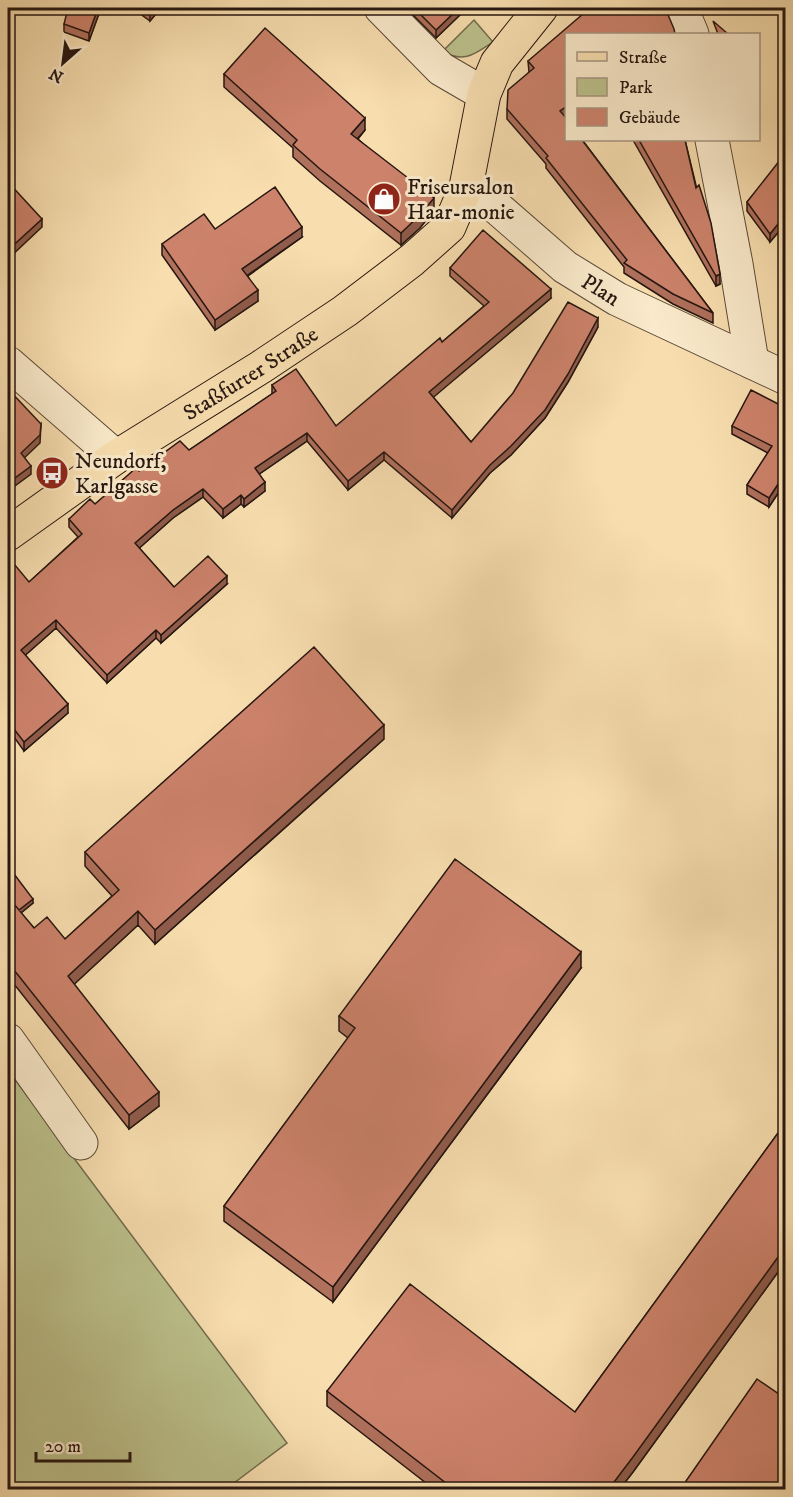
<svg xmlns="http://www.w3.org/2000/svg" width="793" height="1497" font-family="'IM FELL DW Pica',serif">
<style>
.green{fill:#bcc18c;stroke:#716c4e;stroke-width:1.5}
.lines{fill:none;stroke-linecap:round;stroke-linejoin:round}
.minor-casing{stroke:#5a4838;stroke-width:35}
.major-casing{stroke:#261610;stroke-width:35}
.minor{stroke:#faeacb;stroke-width:33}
.major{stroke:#f8deaf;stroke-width:33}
.wall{fill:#af705c;stroke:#261610;stroke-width:1.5}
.shaded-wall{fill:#8f5b4b;stroke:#261610;stroke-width:1.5}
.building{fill:#cc826b;stroke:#261610;stroke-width:1.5}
.labels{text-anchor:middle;stroke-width:6;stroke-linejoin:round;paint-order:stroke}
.poi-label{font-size:22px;fill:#261610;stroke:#faeacb;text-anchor:start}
.street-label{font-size:22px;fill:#261610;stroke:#faeacb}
</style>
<rect width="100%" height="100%" fill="#f8deaf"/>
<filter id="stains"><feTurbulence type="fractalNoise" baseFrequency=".00333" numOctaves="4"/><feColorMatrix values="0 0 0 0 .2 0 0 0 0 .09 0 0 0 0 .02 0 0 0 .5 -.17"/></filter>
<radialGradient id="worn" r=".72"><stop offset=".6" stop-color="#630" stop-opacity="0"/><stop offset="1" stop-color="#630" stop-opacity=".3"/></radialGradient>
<path class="green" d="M474,20L493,42C475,54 463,64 443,51Z
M8,1070L287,1443L226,1489L22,1490L21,1488L19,1489H8Z"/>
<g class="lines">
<g class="minor-casing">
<g id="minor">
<path d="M381,8L441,69L484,94"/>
<path d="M681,8L692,34"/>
<path d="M712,140L736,264L752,362"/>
<path id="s1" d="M466,187L487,199L565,267L617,299L786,378"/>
<path d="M8,363L116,457"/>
<path d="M8,1040L81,1143"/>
</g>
</g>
<g class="major-casing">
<g id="major">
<path id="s2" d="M8,534L116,457L261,367L345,311L412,260L449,227L466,187L484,94L497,63L541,8"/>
</g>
</g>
<use href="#minor" class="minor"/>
<use href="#major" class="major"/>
</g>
<path class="wall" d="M101,8L89,41L64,32V24Z
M132,8H161L150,21Z
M406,8H461V14L436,38Z
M567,34V116L565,117L713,313V323L673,304L624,273V267L546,168V164L507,119V109L529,72L528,61Z
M224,74L365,130L358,139L434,210L420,228L401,245L320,181L293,157V148L224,87Z
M633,140H685L720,284L716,286Z
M786,156V223L770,242L747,211V202Z
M215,229L302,237L248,276L258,301L215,330L162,255V244Z
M450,268L551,298L433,397L471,442L598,327L568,382L545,418L511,455L490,473L452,518L384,460L348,490L307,441L259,474L265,491L244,507L241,504L223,518L203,497L173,518L139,548L174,587L227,584L161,643L156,638L107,683L56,628L25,655L68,713L24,751L14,737L8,742L29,582L78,537L69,527V519L95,504L139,471L189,450L272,394V385L336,426L442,342L484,306L450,276Z
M786,408V481L769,507L747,494V485L768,453L732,434V426Z
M384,739L155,944L138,925L74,984L159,1106L129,1129L18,989L8,977V866L33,903L21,913L34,928L65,939L112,896L85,866V852Z
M581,968L333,1302L224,1221V1206L348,1038L339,1031V1016Z
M786,1122V1261L633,1472L619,1490H435L327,1406V1391L575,1412Z"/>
<path class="shaded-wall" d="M98,8H101L89,41V33Z
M154,8H161L150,21V13Z
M459,8H461V14L436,38V30Z
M567,106V116L560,121V111Z
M365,118V130L351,146V134Z
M434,198V210L420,228L401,245V233Z
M786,214V223L770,242V234Z
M42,219V227L8,259V250Z
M302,227V237L242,279V269Z
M720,274V284L716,286V276Z
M551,289V298L429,401V392Z
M258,290V301L215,330V320Z
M598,318V327L568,382L545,418L511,455L490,473L452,518V510Z
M41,424L40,443L21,461V453Z
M307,433V441L255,477V468Z
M384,452V460L348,490V481Z
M31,466V474L8,491V483Z
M786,472V481L769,507V498Z
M265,482V491L244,507V499Z
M203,489V497L173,518L135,552V543L173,510Z
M241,495V504L223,518V509Z
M227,576V584L161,643V635Z
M56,620V628L21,659V650Z
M156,630V638L107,683V675Z
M68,704V713L24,751V742Z
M384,725V739L155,944V930Z
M14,729V737L8,742V734Z
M33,899V903L16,917V912Z
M138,911V925L68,990V976Z
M581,952V968L333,1302V1287Z
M159,1092V1106L129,1129V1115Z
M786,1246V1261L633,1472L619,1490H608Z"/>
<path class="building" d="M68,8H98L89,33L64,24Z
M143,8H154L150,13Z
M414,8H459L436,30Z
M590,8H663L666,10L674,29L675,34H567V106L560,111L567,119V140H582L713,313L673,294L624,263L627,260L546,158L548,156L507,109L508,90L534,68L528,61Z
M713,21L728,34H718Z
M265,28L365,118L351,134L434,198L420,215L401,233L320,169L293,145L297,140L224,74Z
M639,140H685L696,188L699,185L711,223L720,274L716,276Z
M784,155L786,156V214L770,234L747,202Z
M8,182L42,219L8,250Z
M275,187L302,227L242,269L258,290L215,320L162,244L204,214L215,229Z
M483,230L551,289L429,392L471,442L513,393L568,302L598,318L568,374L545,410L511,446L490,465L452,510L384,452L348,481L307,433L255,468L265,482L244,499L241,495L223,509L203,489L173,510L135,543L174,587L208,556L227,576L161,635L156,630L107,675L56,620L21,650L68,704L24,742L14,729L8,734V561L10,559L29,582L82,534L69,519L90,499L95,504L136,468L139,471L180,441L189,450L276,391L272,385L296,369L336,426L440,338L442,342L489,302L450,268Z
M8,389L41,424L40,435L21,453L31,466L8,483Z
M751,390L786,408V472L769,498L747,485L772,446L732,426Z
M314,647L384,725L155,930L138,911L68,976L159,1092L129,1115L18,975L8,963V899L9,898L34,928L47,917L65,939L119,890L85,852Z
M455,859L581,952L333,1287L224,1206L355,1028L339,1016Z
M8,866L33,899L19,910L9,898L8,899Z
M786,1122V1246L633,1457L608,1490H455L327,1391L410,1284L575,1412Z
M757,1379L786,1399V1490H687L686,1481Z"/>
<defs>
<g id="shop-disc" transform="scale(1.725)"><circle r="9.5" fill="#8f2418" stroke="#faeacb"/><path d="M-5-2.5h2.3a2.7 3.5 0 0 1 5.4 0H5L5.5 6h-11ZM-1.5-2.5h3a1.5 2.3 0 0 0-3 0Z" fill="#fff"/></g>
<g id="bus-disc" transform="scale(1.725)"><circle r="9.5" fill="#8f2418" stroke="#faeacb"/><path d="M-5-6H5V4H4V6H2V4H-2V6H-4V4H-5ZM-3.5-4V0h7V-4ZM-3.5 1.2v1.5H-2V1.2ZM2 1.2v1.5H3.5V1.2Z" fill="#fff"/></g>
</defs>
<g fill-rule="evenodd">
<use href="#shop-disc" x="384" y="199"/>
<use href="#bus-disc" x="52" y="473"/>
</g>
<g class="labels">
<g class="poi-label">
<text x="407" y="194">Friseursalon<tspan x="407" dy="25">Haar-monie</tspan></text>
<text x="75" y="468">Neundorf,<tspan x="75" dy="25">Karlgasse</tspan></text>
</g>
<g class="street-label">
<text dy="8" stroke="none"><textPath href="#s1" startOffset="170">Plan</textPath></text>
<text dy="8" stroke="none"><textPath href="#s2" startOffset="291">Staßfurter Straße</textPath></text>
</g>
</g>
<rect width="793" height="1497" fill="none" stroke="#f8deaf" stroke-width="30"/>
<rect x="9" y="9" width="775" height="1479" fill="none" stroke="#261610" stroke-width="3"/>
<rect x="15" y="15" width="763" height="1467" fill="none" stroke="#261610" stroke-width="1.5"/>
<rect x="565" y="33" width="195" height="108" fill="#faeacb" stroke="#a59580" stroke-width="1.5"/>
<rect x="577" y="52" width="30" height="9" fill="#f8deaf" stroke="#a59580" stroke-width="1.5"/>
<text x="619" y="63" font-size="18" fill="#261610">Straße</text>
<rect x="577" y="78" width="30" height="18" fill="#bcc18c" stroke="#a59580" stroke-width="1.5"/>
<text x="619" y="93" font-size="18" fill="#261610">Park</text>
<rect x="577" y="108" width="30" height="18" fill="#cc826b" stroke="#a59580" stroke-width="1.5"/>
<text x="619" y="123" font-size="18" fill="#261610">Gebäude</text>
<g transform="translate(63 63) rotate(208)" stroke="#faeacb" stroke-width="4.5" paint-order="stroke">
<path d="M0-4.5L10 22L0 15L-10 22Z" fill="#261610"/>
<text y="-9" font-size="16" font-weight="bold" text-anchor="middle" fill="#261610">N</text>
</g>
<path d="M36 1452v9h94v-9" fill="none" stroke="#261610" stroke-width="3"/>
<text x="45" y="1452" font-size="18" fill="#261610" stroke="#faeacb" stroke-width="4.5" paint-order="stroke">20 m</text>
<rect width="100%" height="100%" filter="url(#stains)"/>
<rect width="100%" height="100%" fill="url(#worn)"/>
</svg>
